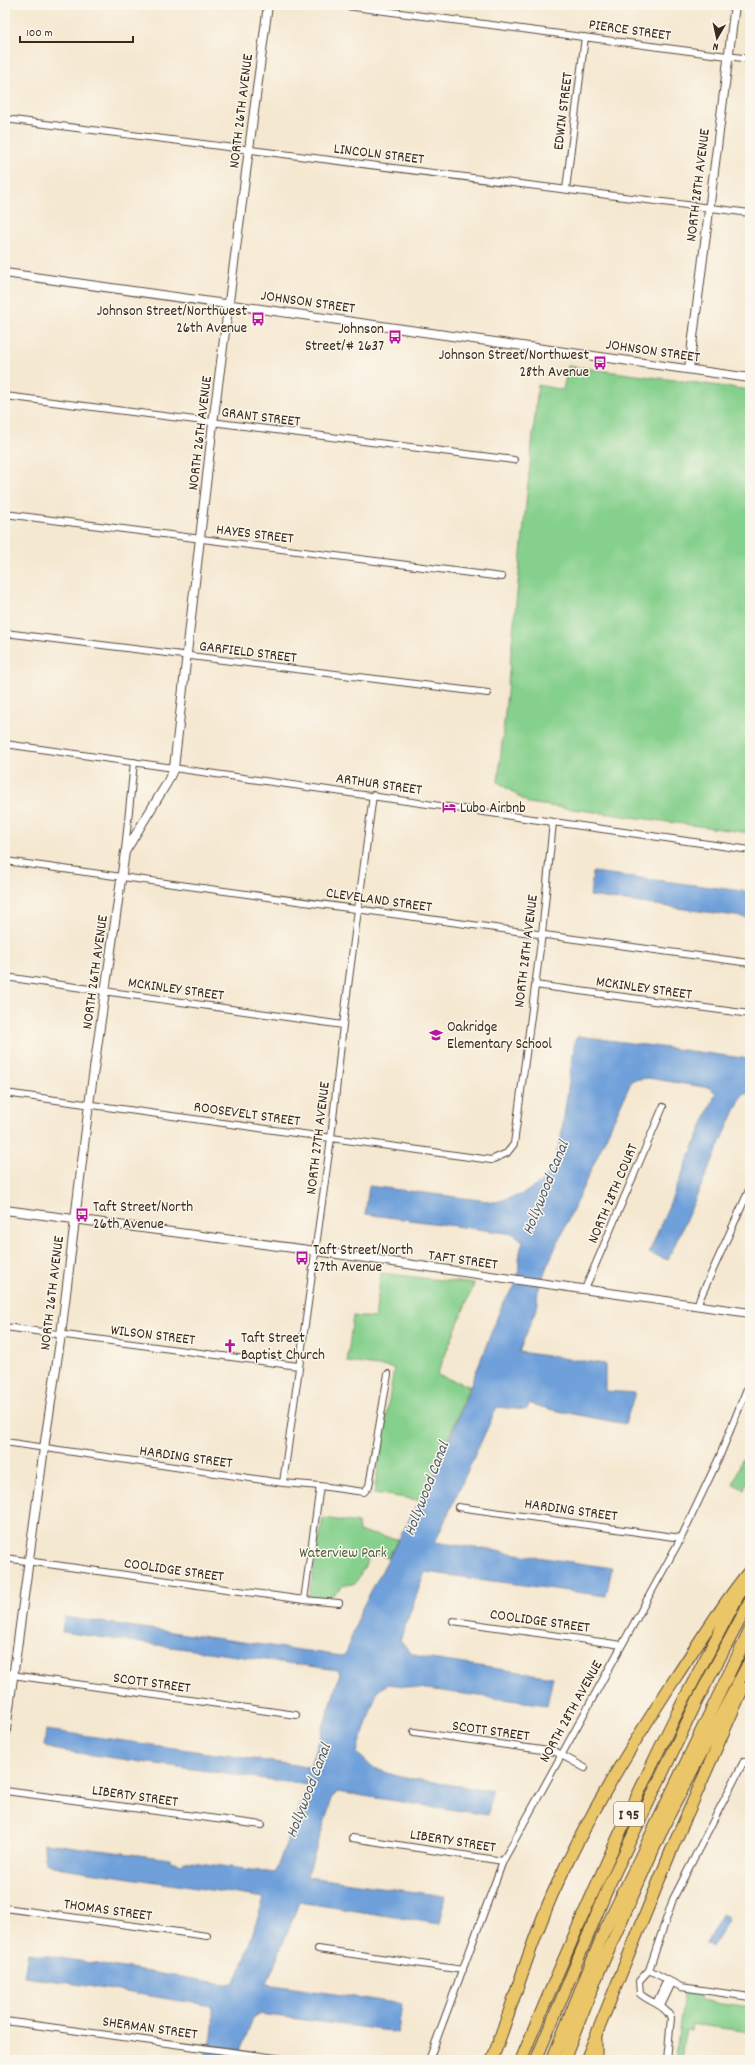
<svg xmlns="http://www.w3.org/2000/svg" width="755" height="2065" font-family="Dekko,sans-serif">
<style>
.green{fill:#86d08d;stroke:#607d56}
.water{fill:#70a0da;stroke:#56657c}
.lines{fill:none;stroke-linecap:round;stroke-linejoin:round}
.minor-casing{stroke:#574639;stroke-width:8}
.tertiary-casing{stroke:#574639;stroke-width:10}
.motorway-casing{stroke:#574639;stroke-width:13}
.minor{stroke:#fff;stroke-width:6}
.tertiary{stroke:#fff;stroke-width:8}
.motorway{stroke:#ebc669;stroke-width:11}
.labels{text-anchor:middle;stroke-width:3;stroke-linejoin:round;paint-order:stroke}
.shield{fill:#fbf7ec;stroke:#75685c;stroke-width:1}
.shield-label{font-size:14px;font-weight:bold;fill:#3b2a1e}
.street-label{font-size:15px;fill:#3b2a1e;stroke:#fbf7ec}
.poi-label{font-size:15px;fill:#3b2a1e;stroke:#fbf7ec;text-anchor:start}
.park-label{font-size:15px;fill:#525c3f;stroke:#fbf7ec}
.water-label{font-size:16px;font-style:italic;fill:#505969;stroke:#fbf7ec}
</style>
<rect width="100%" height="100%" fill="#fbf7ec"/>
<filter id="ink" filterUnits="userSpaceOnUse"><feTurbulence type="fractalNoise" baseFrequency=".025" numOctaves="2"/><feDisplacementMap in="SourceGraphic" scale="8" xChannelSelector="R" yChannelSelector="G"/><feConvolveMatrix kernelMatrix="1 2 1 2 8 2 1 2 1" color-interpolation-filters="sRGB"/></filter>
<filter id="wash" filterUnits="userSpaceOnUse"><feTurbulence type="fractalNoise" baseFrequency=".012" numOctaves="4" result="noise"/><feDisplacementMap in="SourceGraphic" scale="16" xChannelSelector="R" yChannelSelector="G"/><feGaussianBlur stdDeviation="0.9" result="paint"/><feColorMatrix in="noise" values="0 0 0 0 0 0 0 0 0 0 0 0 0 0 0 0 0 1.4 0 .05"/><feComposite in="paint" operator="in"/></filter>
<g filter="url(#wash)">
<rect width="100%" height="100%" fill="#f5e8d1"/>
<path class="green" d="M568,366L750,390V833L528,803L498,782L538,385L563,390Z
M381,1273L474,1284L437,1375L469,1386L424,1501L374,1493L394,1368L347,1362L353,1316L375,1318Z
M742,1459L750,1462V1473L744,1489L733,1484Z
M323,1518L358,1523L359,1532L398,1539L388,1558L372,1553L355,1584L344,1585C328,1598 331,1602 309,1596Z
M684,1993L701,1995L700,2000L750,2007V2032L691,2024L690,2031H685L681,2060H675Z"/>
<path class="water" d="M593,872L750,892V918L590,896Z
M578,1036L750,1059V1093L742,1095L668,1260L649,1253L716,1093L710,1088L648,1078L632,1080L547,1266L537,1294L538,1304L519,1352L605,1364V1391L635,1393L625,1424L553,1410L530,1404L526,1410L497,1407L435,1542L612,1568L606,1596L425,1572L400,1640L412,1654L424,1658L553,1677L547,1705L388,1684L377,1691L357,1753L373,1768L400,1777L492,1791L488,1815L337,1792L332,1799L307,1877L445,1896L439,1924L299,1902L267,1984L402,2004L398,2032L259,2014L253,2018L237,2060H201C215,2042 213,2028 213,2006L24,1976L28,1953L232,1985L242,1967L264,1898L56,1867L45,1863L44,1843L170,1859V1861L183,1864L184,1861L275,1873L308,1785L56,1750L44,1746L46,1730L309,1767L313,1760L340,1674L338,1670L62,1632L64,1617L342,1656L346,1653L361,1610L419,1501L425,1502L504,1300C526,1279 514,1266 523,1241L514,1234L365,1214L369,1186L496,1202L523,1194L543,1181L554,1165L561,1137L575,1040Z
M722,1914L728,1917L727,1922L712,1947L706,1944Z"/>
</g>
<g filter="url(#ink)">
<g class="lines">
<g class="minor-casing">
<path id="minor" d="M339,5L750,59
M5,119L750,213
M566,189L585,37
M5,396L514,460
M5,514L502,577
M5,633L488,693
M5,744L750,850
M125,850L134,762
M5,861L750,963
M5,977L343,1025
M535,985L750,1014
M5,1093L491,1160L507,1153L514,1144L542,934L553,822
M585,1289L663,1107
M697,1305L750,1188
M5,1327L298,1366
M5,1442L283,1483L320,1486L364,1492L369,1486L388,1374
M283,1483L331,1138L343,1025L373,795
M458,1507L681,1538
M5,1558L304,1600L339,1603
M304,1600L320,1486
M453,1621L622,1645
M5,1674L296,1715
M414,1732L556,1752L585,1768
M5,1791L262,1825
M352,1838L503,1861
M5,1908L207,1936
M318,1949L463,1970
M649,1970L681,1987L750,1997
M656,2003L667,1980
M661,2006L672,1983
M5,2021L291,2060
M429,2060L503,1861L681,1538L719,1458L750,1381
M667,2060L671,2018C665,2005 651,2003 640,1994L639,1981L649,1970L673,1899L744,1761L750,1764"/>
</g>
<g class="tertiary-casing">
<path id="tertiary" d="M5,273L750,378
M689,369L735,5
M5,1210L316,1251L750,1313
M5,1737L44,1448L61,1335L89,1104L125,852L167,783L174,768L213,423L268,5"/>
</g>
<g class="motorway-casing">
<path id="motorway" d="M596,2039V2060
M492,2060C513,2004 529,1947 553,1893C587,1817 631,1746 676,1677C700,1641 722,1604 750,1570
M521,2060C569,1945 619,1831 674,1719C697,1674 721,1629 744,1585
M536,2060L609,1885L698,1699L750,1601
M552,2060L603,1934L750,1630
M564,2060L600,1969L667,1819L750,1660
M586,2060L671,1851L743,1688"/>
</g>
<use href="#minor" class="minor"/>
<use href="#tertiary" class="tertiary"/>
<use href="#motorway" class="motorway"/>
</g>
</g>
<defs>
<g id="bus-bare" transform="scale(1.08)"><path d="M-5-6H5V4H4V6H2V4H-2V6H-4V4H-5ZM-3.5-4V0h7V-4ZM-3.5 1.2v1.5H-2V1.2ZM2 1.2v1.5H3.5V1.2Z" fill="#b5179e" stroke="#fbf7ec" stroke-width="2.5" paint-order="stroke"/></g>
<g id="hotel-bare" transform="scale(1.08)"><path d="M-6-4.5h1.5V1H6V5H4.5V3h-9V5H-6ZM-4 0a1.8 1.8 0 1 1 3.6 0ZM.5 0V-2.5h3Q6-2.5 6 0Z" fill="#b5179e" stroke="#fbf7ec" stroke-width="2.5" paint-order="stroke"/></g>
<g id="school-bare" transform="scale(1.08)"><path d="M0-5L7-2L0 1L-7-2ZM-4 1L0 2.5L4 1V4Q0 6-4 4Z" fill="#b5179e" stroke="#fbf7ec" stroke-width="2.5" paint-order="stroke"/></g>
<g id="church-bare" transform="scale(1.08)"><path d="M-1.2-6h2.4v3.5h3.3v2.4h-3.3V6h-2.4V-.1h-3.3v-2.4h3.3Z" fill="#b5179e" stroke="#fbf7ec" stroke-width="2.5" paint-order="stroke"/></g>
</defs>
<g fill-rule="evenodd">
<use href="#bus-bare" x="258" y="319"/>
<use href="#bus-bare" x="395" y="337"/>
<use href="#bus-bare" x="600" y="363"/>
<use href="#hotel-bare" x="449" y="807"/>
<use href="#school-bare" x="436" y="1035"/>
<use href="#bus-bare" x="82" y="1215"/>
<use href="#bus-bare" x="302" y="1258"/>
<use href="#church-bare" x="230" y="1346"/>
</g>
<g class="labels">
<rect class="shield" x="614" y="1802" width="30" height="24" rx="3"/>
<g class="shield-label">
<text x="629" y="1819">I 95</text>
</g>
<g class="street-label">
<text transform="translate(630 29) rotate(8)" y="5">PIERCE STREET</text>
<text transform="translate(240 111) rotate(-83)" y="5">NORTH 26TH AVENUE</text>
<text transform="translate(562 111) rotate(-83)" y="5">EDWIN STREET</text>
<text transform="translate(379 153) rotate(7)" y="5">LINCOLN STREET</text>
<text transform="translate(697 185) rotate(-83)" y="5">NORTH 28TH AVENUE</text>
<text transform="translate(308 301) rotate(8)" y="5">JOHNSON STREET</text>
<text transform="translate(653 350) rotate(8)" y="5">JOHNSON STREET</text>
<text transform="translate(261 416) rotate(7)" y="5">GRANT STREET</text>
<text transform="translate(199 433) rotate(-83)" y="5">NORTH 26TH AVENUE</text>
<text transform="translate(255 533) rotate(7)" y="5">HAYES STREET</text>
<text transform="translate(248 651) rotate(7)" y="5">GARFIELD STREET</text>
<text transform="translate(379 783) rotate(8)" y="5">ARTHUR STREET</text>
<text transform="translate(379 899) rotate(8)" y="5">CLEVELAND STREET</text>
<text transform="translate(525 951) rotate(-83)" y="5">NORTH 28TH AVENUE</text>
<text transform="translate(94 972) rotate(-82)" y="5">NORTH 26TH AVENUE</text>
<text transform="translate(644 987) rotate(8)" y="5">MCKINLEY STREET</text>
<text transform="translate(176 988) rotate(8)" y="5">MCKINLEY STREET</text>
<text transform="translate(247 1113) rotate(8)" y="5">ROOSEVELT STREET</text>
<text transform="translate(317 1138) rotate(-83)" y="5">NORTH 27TH AVENUE</text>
<text transform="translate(612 1193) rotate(-67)" y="5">NORTH 28TH COURT</text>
<text transform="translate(463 1259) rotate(8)" y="5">TAFT STREET</text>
<text transform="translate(51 1293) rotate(-83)" y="5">NORTH 26TH AVENUE</text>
<text transform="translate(153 1334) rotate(7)" y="5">WILSON STREET</text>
<text transform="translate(186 1456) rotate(8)" y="5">HARDING STREET</text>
<text transform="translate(571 1509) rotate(8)" y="5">HARDING STREET</text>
<text transform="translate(174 1569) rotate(8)" y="5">COOLIDGE STREET</text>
<text transform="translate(540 1620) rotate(8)" y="5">COOLIDGE STREET</text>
<text transform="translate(152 1682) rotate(8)" y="5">SCOTT STREET</text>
<text transform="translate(570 1711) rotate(-61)" y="5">NORTH 28TH AVENUE</text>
<text transform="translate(491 1730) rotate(8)" y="5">SCOTT STREET</text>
<text transform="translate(135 1795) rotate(8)" y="5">LIBERTY STREET</text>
<text transform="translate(453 1840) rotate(9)" y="5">LIBERTY STREET</text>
<text transform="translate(108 1909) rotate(8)" y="5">THOMAS STREET</text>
<text transform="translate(150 2027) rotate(8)" y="5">SHERMAN STREET</text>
</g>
<g class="poi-label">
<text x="247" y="315" text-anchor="end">Johnson Street/Northwest<tspan x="247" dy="17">26th Avenue</tspan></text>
<text x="384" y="333" text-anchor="end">Johnson<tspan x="384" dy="17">Street/# 2637</tspan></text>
<text x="589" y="359" text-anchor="end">Johnson Street/Northwest<tspan x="589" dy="17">28th Avenue</tspan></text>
<text x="460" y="812">Lubo Airbnb</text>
<text x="447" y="1031">Oakridge<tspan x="447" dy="17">Elementary School</tspan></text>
<text x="93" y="1211">Taft Street/North<tspan x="93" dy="17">26th Avenue</tspan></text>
<text x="313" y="1254">Taft Street/North<tspan x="313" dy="17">27th Avenue</tspan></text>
<text x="241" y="1342">Taft Street<tspan x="241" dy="17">Baptist Church</tspan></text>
</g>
<g class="park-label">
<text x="343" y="1557">Waterview Park</text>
</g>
<g class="water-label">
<text transform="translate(544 1187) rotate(-68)" y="6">Hollywood Canal</text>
<text transform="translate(425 1488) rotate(-69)" y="6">Hollywood Canal</text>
<text transform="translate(307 1790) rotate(-69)" y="6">Hollywood Canal</text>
</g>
</g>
<rect width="755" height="2065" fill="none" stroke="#fbf7ec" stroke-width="20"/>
<g transform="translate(717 38) rotate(189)" stroke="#fbf7ec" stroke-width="3" paint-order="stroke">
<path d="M0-3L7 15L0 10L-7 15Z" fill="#3b2a1e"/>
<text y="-6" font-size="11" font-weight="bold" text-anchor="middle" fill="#3b2a1e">N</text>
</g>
<path d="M20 36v6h113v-6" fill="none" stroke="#3b2a1e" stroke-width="2"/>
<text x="26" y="36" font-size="12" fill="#3b2a1e" stroke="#fbf7ec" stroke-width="3" paint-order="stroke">100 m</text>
</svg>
